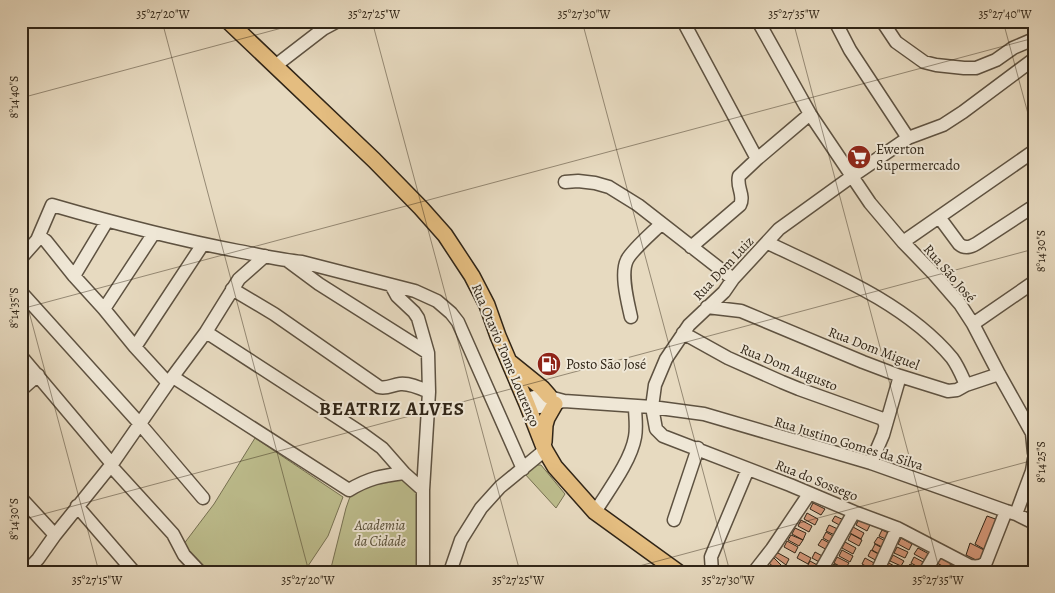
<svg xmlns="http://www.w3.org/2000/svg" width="1055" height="593" font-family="Alegreya,serif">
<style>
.green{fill:#bdbd8d;stroke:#767152}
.building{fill:#d89a7c;stroke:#302517}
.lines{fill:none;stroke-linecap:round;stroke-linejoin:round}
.minor-casing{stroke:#5e5241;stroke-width:15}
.major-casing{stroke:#302517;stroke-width:18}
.minor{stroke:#efe7d6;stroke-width:12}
.major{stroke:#e4bd80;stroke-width:15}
.ticks{fill:none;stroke:#302517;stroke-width:1;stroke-opacity:0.45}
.labels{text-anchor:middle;stroke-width:4;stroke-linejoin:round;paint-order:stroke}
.poi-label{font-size:14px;fill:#302517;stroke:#efe7d6;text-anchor:start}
.street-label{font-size:14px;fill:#302517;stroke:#efe7d6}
.park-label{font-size:14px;font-style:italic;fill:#534b34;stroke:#efe7d6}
.district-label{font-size:19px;font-weight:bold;letter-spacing:1px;fill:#302517;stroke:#efe7d6}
.neatline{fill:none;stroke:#302517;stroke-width:2}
.ticks-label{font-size:12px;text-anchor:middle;fill:#302517}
</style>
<rect width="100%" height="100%" fill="#e7dac0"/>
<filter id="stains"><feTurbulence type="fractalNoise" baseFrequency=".004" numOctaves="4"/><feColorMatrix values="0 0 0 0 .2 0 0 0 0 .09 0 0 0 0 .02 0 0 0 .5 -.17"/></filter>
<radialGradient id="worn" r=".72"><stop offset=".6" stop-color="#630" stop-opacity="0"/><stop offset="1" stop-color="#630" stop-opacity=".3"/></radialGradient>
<path class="green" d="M255,438L343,497L328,536L304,572H208L183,545L214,504Z
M537,465H541L565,494L556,508L524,473L531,468Z
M398,478C410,483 415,483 419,496L418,572H330L346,508L352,491L358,486Z"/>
<path class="building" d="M863,149L868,157L855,165L850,157Z
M813,503L825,509L821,515L810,509Z
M807,513L818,519L815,525L804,519Z
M835,516L846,521L843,527L832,521Z
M987,516L1001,521L989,552L975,544Z
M859,519L870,525L867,531L856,525Z
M801,520L812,526L809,532L798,526Z
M829,525L840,530L837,536L826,531Z
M853,527L864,533L861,539L850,533Z
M795,528L806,533L803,540L792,534Z
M882,530L893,535L890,541L879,536Z
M826,532L837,538L834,544L823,538Z
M851,534L862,540L859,546L848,540Z
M791,535L803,540L799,546L788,540Z
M878,537L889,543L886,549L874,543Z
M901,538L912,544L909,550L898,544Z
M822,539L833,545L829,551L818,545Z
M787,541L798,547L795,553L784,547Z
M845,542L856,548L853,554L842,548Z
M970,543L988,552L982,563L966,555Z
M875,544L886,550L883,556L872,550Z
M897,547L908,552L905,558L894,553Z
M918,548L929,554L925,560L914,554Z
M842,550L853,556L850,562L839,556Z
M871,550L882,556L879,562L868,556Z
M800,552L811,558L808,564L797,558Z
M815,552L826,558L823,564L812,558Z
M778,553L789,559L786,565L774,556Z
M893,555L904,561L901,566L890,561Z
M837,557L849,563L845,569L834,563Z
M914,557L925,563L922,569L911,563Z
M940,557L951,563L948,569L937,563Z
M774,558L786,570L785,572H779L768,562Z
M865,558L876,564L873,570L862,564Z
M810,561L821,567L816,572L807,567Z
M887,562L898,568L896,572H892L884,568Z
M953,562L965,568L962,572H958L950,568Z
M834,564L845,570L844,572H833L830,570Z
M910,564L921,570L920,572H909L906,570Z
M769,565L776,572H766L763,569Z"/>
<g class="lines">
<g class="minor-casing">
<path id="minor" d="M683,21L757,159
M758,21L810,114L870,203L903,242L934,274L960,304L973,324L999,374L1032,433L1034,453
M835,21L850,50L908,138
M882,21L896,42L924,62L936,65L964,68H976L996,60L1013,48L1034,39
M275,66L323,29L338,21
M565,182L578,181L595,183L609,187L638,205L733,279
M939,217L959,244C966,250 973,246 979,242L1034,206
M37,240L42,238L46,241L74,276L104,309L135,347L168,383
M903,242L1034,151
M768,243C831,273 906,303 952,358C958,366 962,376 966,385
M691,247L740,205C745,195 736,187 739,176L757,159L810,114
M21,258L37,240L52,205C114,223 175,239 238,251C260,255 281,260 302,262L415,291L437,301L451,313L458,322L523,469
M288,261L319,284L428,353
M74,276L107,221
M391,285L397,296L414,312L418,318L428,353L429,392L423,490V572
M232,289L274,314L379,387C387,389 392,385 400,384C410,383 420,388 429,392
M21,292L140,424L203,498
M707,307L741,311L863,362L900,376L948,391L957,390L966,385L999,374
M104,309L154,233
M631,317C628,303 620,274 627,260C631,251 653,232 661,224
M973,324L1034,282
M206,332L360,432L382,448L404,473L423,490
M683,333L728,358L782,382L799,389L883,419L885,424
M135,347L203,244
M21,356L112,464
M173,377L349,490C369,478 381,476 404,473
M21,390L38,375
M564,401C552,404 538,411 527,404L530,398L542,395L564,401L652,407L704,414L871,463L1006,511L1016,514L1034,523
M871,463L883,435L900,376
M111,466L173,534L184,555L200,572
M21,498L55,535
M77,506L134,572
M1006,511L986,562C982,567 976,567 970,566L897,528L854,512L790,485L663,436L656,429L652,407L655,385L666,359L689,325L724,292L733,279L779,229L851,177L908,138L943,125L963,112L1034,59
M595,512C608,491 631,461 635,437C637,427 635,416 635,406
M1016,514L1032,471L1034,459
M674,520L698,448
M26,572L38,559L55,535L112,464L168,383L206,332L239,279L265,256
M450,572L461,540L481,508L500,487L545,450
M712,572L711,557L748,469
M754,572L772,549L809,494
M820,572L854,512
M877,572L897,528
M925,572L938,550"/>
</g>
<g class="major-casing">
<path id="major" d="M228,21L374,160L421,208L445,235L472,276L487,305L498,336L527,404L545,450L555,467L595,512L678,572
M511,363L542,388L549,396
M544,442L545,425L547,418L555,404"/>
</g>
<use href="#minor" class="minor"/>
<use href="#major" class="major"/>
</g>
<path class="ticks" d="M162,21L309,572M372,21L520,572M582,21L730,572M793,21L940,572M1003,21L1034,136M21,98L308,21M21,282L99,572M21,309L1034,38M21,520L1034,249M617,572L1034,460"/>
<defs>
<g id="supermarket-disc" transform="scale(1.25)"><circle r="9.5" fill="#8f2418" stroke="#efe7d6"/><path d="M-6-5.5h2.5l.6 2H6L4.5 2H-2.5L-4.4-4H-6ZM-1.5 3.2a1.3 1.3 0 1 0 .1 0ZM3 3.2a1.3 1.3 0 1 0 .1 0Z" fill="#fff"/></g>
<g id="fuel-disc" transform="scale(1.25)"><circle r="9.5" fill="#8f2418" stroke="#efe7d6"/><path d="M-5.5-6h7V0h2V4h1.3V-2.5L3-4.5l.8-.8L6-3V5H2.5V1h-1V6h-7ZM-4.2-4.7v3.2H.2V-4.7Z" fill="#fff"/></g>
</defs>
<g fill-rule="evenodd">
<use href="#supermarket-disc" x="859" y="157"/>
<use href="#fuel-disc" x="549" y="364"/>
</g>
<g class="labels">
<g class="poi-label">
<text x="876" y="154">Ewerton<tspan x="876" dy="16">Supermercado</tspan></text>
<text x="566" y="369">Posto São José</text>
</g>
<g class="street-label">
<text transform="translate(723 268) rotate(-47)" y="5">Rua Dom Luiz</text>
<text transform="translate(950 273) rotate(49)" y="5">Rua São José</text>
<text transform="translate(874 348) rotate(21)" y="5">Rua Dom Miguel</text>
<text transform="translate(506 355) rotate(67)" y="5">Rua Otavio Tome Lourenço</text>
<text transform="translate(789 367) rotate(22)" y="5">Rua Dom Augusto</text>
<text transform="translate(849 443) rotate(17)" y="5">Rua Justino Gomes da Silva</text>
<text transform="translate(817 480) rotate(22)" y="5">Rua do Sossego</text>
</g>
<g class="park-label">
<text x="380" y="530">Academia<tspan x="380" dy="16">da Cidade</tspan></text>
</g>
<g class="district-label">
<text x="392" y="415">BEATRIZ ALVES</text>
</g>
</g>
<rect width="1055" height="593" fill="none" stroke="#e7dac0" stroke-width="55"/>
<rect x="28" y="28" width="1000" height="538" class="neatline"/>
<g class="ticks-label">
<text x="163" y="18">35°27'20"W</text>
<text x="374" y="18">35°27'25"W</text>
<text x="584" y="18">35°27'30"W</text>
<text x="794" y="18">35°27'35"W</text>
<text x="1005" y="18">35°27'40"W</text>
<text transform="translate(14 97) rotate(-90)" y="4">8°14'40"S</text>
<text transform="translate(1041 251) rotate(-90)" y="4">8°14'30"S</text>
<text transform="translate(14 308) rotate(-90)" y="4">8°14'35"S</text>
<text transform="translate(1041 462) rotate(-90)" y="4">8°14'25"S</text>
<text transform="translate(14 519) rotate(-90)" y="4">8°14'30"S</text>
<text x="97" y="584">35°27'15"W</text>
<text x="308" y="584">35°27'20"W</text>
<text x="518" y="584">35°27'25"W</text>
<text x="728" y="584">35°27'30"W</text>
<text x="938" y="584">35°27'35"W</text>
</g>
<rect width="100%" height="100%" filter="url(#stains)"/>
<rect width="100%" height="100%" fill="url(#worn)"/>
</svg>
